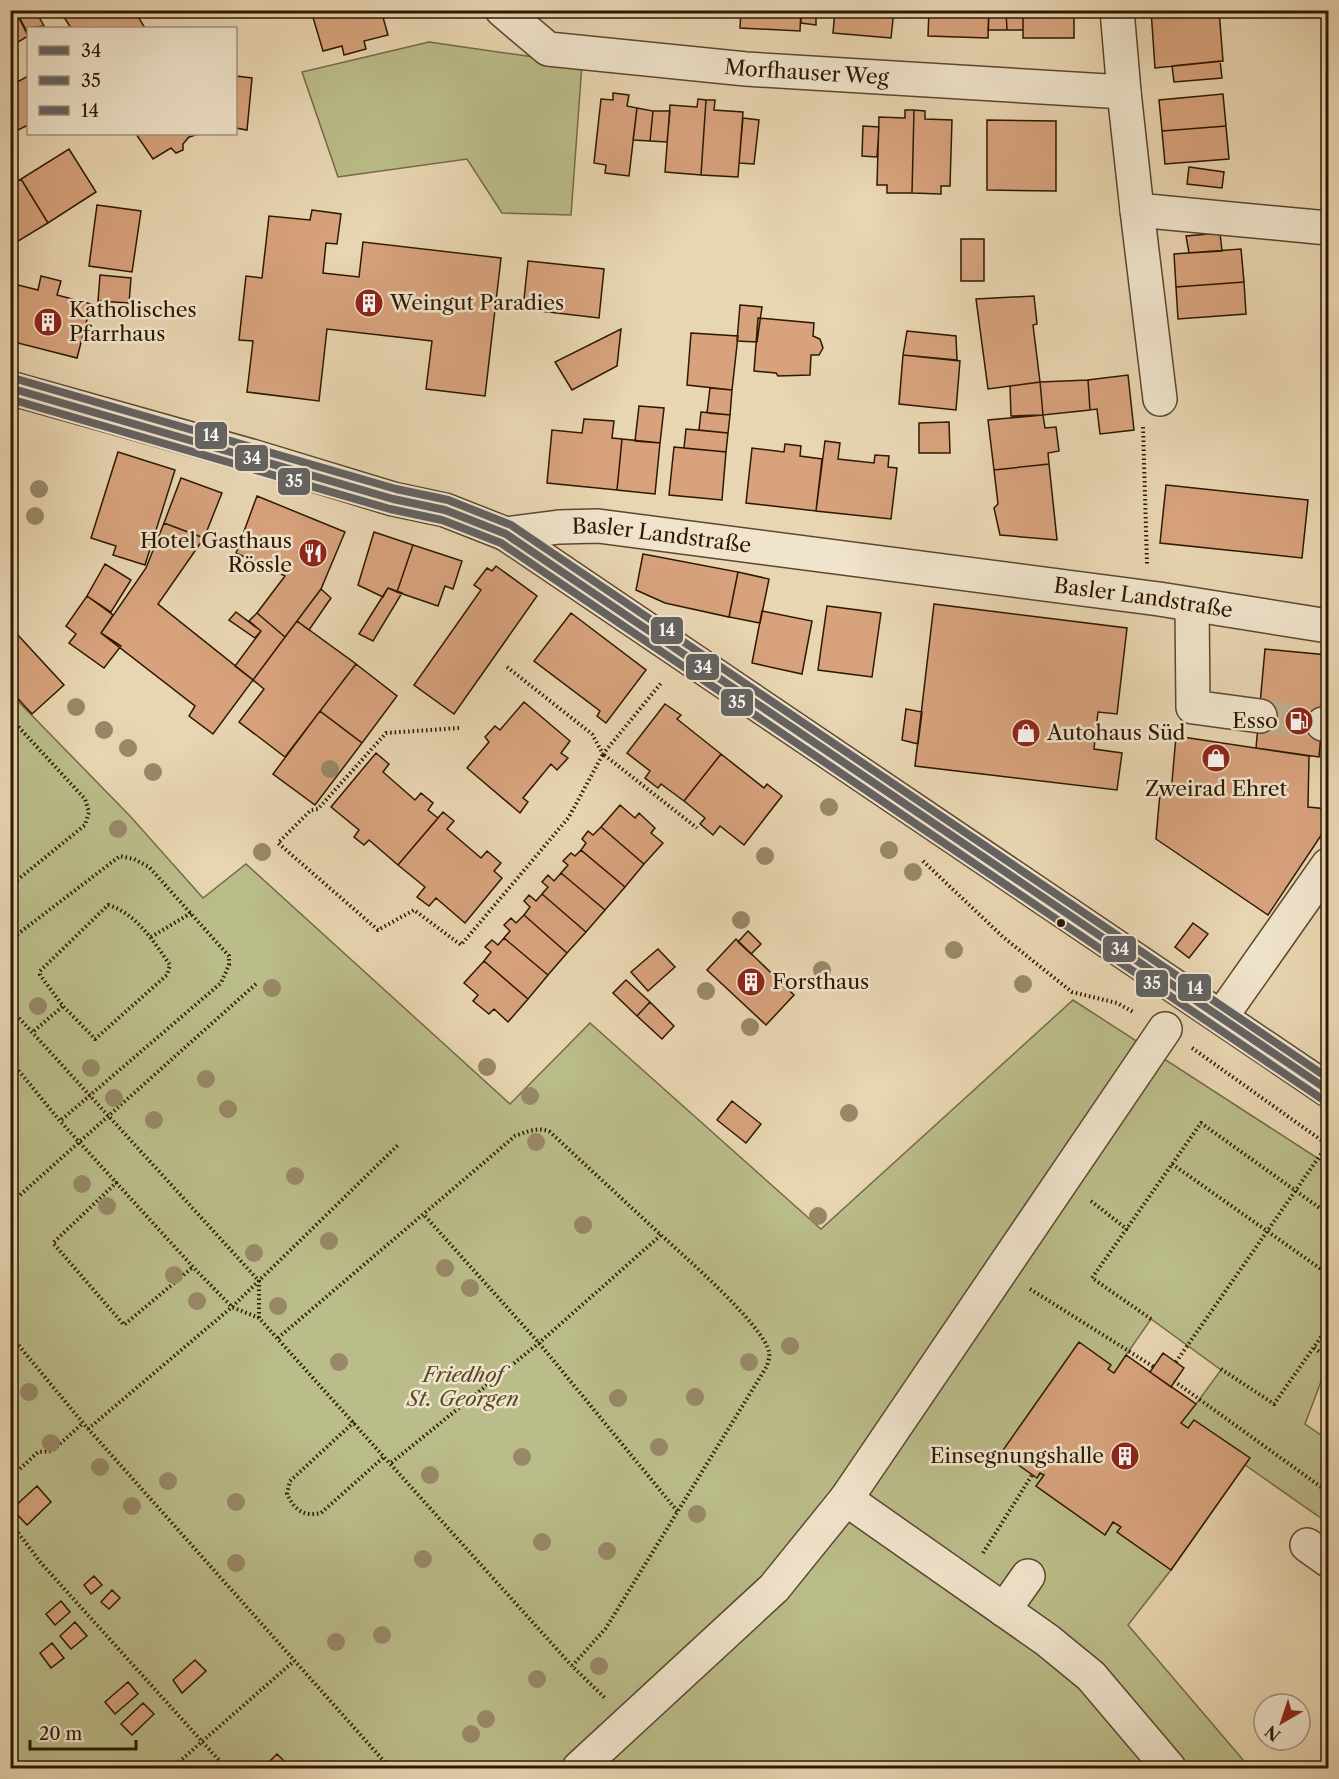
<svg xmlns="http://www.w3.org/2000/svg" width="1339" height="1779" font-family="'Libre Caslon Text',serif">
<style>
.green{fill:#babc89;stroke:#746a46;stroke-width:1.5;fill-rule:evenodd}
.building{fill:#d7a27c;stroke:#2d1802;stroke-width:1.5}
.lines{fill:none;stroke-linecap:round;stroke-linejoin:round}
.minor-tunnel{stroke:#c3af8e;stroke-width:33;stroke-dasharray:33 16;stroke-linecap:butt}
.minor-casing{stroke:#5c472e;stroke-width:36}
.path{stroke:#2d1802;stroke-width:4;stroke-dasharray:1.5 3;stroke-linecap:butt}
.minor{stroke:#f0e4cc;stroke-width:33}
.bus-1-casing{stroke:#f0e4cc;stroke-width:12}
.bus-2-casing{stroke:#f0e4cc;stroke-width:12}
.bus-3-casing{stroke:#f0e4cc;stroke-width:12}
.bus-1{stroke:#646363;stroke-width:8}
.bus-2{stroke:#646363;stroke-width:8}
.bus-3{stroke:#646363;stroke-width:8}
.tree{fill:#988867}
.bus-dot{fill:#2d1802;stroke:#f0e4cc;stroke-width:2}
.labels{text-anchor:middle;stroke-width:5;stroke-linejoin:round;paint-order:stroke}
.street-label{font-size:21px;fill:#2d1802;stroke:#f0e4cc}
.poi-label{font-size:21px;fill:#2d1802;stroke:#f0e4cc;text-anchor:start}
.park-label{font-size:21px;font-style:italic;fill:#57492a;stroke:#f0e4cc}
.line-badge{stroke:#f0e4cc;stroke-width:2}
.badge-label{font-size:16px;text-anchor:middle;font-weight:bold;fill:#fff}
</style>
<rect width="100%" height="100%" fill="#e8d5b1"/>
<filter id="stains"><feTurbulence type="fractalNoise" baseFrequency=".00333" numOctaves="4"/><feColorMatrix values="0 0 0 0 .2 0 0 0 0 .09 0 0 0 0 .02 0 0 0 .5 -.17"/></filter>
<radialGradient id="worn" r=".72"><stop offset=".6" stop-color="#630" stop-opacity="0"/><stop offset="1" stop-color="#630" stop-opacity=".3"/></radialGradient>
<path class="green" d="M429,42L582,64L571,215L502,213L467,159L338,177L302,72Z
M10,693L130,816L203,898L246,864L510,1104L590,1023L821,1229L1073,1000L1328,1165V1363L1305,1424L1328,1440V1523L1245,1465L1171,1570L1128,1625L1250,1768H11ZM1151,1319L1221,1370L1196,1404L1126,1355Z"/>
<path class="building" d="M15,10L28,36L10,47V13Z
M15,10H35L44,26L28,28V33Z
M68,10H134L145,28H71L62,14Z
M326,10H381L388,35L364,41L366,49L344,55L342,46L323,51L312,14Z
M673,10H706V14Z
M741,10H801L800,31L740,28Z
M801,10H816V25L801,23Z
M835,10H894L891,38L833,33Z
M929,10H989L988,38L928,36Z
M989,10H1006L1007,30H988Z
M1006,10H1023V30H1007Z
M1023,10H1074V38H1023Z
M1151,10H1219L1223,61L1155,68Z
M1220,61L1222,78L1174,82L1172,66Z
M28,76V125L10,134V86Z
M236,76L252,78L247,130L236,128Z
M613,93L629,95L627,106L637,108L629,176L605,173L606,165L594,163L601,99L613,100Z
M1223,94L1226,126L1162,131L1159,100Z
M698,99L706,100L701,175L665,172L670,105L697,107Z
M706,100H715L714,110L743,112L738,177L701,175Z
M637,108L653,111L650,141L633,140Z
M905,110H914L912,193H887V185H877L879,117L905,118Z
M914,110L925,111V119L952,120L950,186H941V194L912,193Z
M653,111H670L667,142L650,141Z
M743,118L759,120L754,164L739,163Z
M987,120L1056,121V191L987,190Z
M863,126L879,127L877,157L862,156Z
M1226,126L1229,159L1165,164L1162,131Z
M136,134H199L189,137L183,144V150L176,153L171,148L153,159Z
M69,149L96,192L48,223L21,179Z
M1189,167L1224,172L1222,188L1187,184Z
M21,179L48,223L10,246V186Z
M97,205L141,211L132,272L89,266Z
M312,210L341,214L337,244L326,243L323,273L359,277L363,242L501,258L485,396L426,389L432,341L327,329L319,401L247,392L253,341L239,340L246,276L262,278L269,216L310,220Z
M1220,233L1222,251L1189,253L1186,236Z
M961,239H984V281H961Z
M1241,249L1244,282L1176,287L1174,254Z
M528,261L604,269L599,318L523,309Z
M100,275L131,278L129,303L98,301Z
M41,276L61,281L57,295L91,304L77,358L10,341V283L38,290Z
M1244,282L1246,314L1178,319L1176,287Z
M1034,296L1037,324L1033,325L1040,382L988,389L976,299Z
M740,305L762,307L757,342L737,341Z
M758,318L814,323L813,336L820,339L823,348L819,355H811L810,375L778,376L776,373L754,371Z
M621,329L617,366L572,390L555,362Z
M907,331L956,336L957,360L903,355Z
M691,333L738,336L732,390L687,385Z
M903,355L960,361L956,410L899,404Z
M1128,375L1134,430L1100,434L1097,409L1090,410L1088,380Z
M1088,380L1090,410L1043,415L1040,382Z
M1040,382L1043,415L1011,416L1010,386Z
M710,388L732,390L730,415L707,413Z
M639,406L664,408L660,443L635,441Z
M701,412L730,415L728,433L699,430Z
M1043,415L1045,428L1056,427L1059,451L1048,453L1049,464L994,470L988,420Z
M584,419L614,421L612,438L622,439L617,490L547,483L552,430L582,433Z
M949,422L950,453H919V423Z
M686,429L728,433L726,452L684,448Z
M622,439L660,443L655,494L617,490Z
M825,441L840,443L838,459L874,463L875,455L889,456L888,467L897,468L891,519L816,511Z
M785,444L801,446L800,456L822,459L816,511L746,503L752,448L784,452Z
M674,447L726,452L722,500L669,495Z
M118,452L175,470L145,565L113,555L116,546L91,538Z
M1049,464L1057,540L1000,535L994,508L998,504L994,470Z
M181,478L222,493L204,538L164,523Z
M1166,485L1308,500L1302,558L1160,543Z
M257,496L345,532L321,589L285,637L257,613L285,576L236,553Z
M164,523L204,538L158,604L253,680L213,734L189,716L195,706L101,633L146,568Z
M374,532L413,545L397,592L388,588L383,597L358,585Z
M413,545L462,561L453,589L445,586L438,606L397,592Z
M643,554L738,572L729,617L665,603L636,590Z
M105,564L131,580L111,612L87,596Z
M496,566L537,596L454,714L414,685L481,590L474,585L487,568L492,571Z
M738,572L769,579L760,623L729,617Z
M388,588L402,593L373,641L359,634Z
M321,589L331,598L309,630L297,621Z
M87,596L113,615L101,633L121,646L104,668L69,643L76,634L66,626Z
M934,604L1127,628L1117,714L1098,712L1094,749L1122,753L1117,790L915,766Z
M827,606L881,613L872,677L818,670Z
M762,611L812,621L802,674L752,663Z
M236,612L261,631L255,638L229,620Z
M257,613L285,637L253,680L235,666L261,631L249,621Z
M571,613L646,670L606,723L597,716L600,711L534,661Z
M297,621L356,664L285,757L239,722L264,689L253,680Z
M16,633L64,685L32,714L10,690V639Z
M1265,649L1328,655L1319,757L1256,748Z
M356,664L397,696L362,743L320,711Z
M524,702L570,741L561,753L568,758L557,770L551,764L523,798L528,802L520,813L467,768L489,742L485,737L495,726L500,730Z
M665,704L681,715L677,719L721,754L684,801L661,784L658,788L645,778L650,771L627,753Z
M906,709L922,712L918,744L902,740Z
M320,711L362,743L315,805L273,774Z
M1176,736L1309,756L1308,807L1328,809V825L1268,915L1156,839L1160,793H1171Z
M376,753L389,764L383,772L415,800L421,793L433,803L428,810L438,818L398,865L369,840L364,845L354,837L359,830L331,807Z
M721,754L764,788L767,784L782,796L744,845L720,826L713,835L700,824L705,818L684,801Z
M620,805L635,818L639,813L655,828L651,833L663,843L644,864L601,827Z
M443,812L454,821L447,829L481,858L487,851L501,863L494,871L502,878L465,923L436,898L429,906L417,897L425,887L398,865Z
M601,827L644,864L625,887L581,850L586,843L582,839L588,831L593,835Z
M581,850L625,887L605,910L561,873L568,865L563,861L571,853L575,856Z
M561,873L605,910L586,932L542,894L548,887L542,882L548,875L554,881Z
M542,894L586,932L567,953L524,915L530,907L524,901L529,895L536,901Z
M524,915L567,953L548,975L504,938L510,931L504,925L511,918L516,923Z
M1193,923L1208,934L1189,958L1175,947Z
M748,931L761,944L751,954L738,942Z
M504,938L548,975L528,999L484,961L491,952L485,947L492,940L498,945Z
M736,939L794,995L766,1025L707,970Z
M658,949L675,967L648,991L631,972Z
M484,961L528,999L508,1022L494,1009L489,1014L473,1001L478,995L464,983Z
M626,980L650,1002L637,1016L613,993Z
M650,1002L674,1026L662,1039L637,1016Z
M732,1101L761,1124L746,1143L717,1120Z
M1079,1342L1111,1365L1108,1369L1114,1373L1126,1355L1150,1372L1196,1404L1181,1423L1188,1428L1194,1420L1250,1458L1171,1570L1117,1532L1121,1527L1113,1522L1105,1535L1036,1486L1044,1475L1040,1473L1037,1478L1001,1453Z
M1163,1353L1184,1368L1171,1387L1150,1372Z
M37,1486L51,1502L27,1525L12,1509Z
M94,1576L102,1585L91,1594L84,1585Z
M112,1590L120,1598L109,1609L101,1602Z
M61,1601L70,1612L55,1625L46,1614Z
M75,1622L87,1636L71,1649L60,1636Z
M52,1643L64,1658L51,1668L40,1653Z
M195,1660L206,1671L182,1693L173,1680Z
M128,1682L138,1694L115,1714L105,1702Z
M143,1703L154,1714L132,1735L121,1724Z
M277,1754L291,1768H263Z"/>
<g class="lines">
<path class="minor-tunnel" d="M1260,716L1323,724"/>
<g class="minor-casing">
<g id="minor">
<path id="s1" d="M502,10L548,49L746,69L1124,92L1117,10"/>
<path d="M1124,92L1137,210L1328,228"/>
<path d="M1137,210L1160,399"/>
<path id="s2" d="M10,388L255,457L393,499L445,510L506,534L559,527L598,526L1159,599L1328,626"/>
<path d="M506,534L1328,1090"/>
<path d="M1192,605L1193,707L1260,716"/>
<path d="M1323,724L1328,725"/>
<path d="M1221,1017L1328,865"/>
<path d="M846,1499L1047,1640L1091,1676L1169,1768"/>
<path d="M1307,1545L1328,1560"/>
<path d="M1004,1610L1028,1576"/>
<path d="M579,1768L774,1588L846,1499L1165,1029"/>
</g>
</g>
<path class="path" d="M1143,427L1147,564
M507,667L592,734L603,754L662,682
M10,718L14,722L10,725
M459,728L386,733L318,809L311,810L278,843L378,930L414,910L461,945L569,817L603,754L697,828
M923,861L1003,937L1072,992L1117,1003L1135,1013
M10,886L85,825L89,812L85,799L14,722
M108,905C136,913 154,942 170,965L167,975L95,1039L63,1006L40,975V971Z
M151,937L191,913
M10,940L120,856L134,859L149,867L229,956V965L221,983L60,1121
M10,1008L259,1281V1318
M34,1031L63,1006
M1192,1048L1328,1145
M10,1060L60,1121L193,1267L232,1307L259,1318L572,1666L605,1698
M1172,1164L1328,1274
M117,1182L53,1243L124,1325L193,1267
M1091,1201L1128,1230
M10,1204L257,983
M425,1216L539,1343L678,1512
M1030,1289L1154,1367
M1151,1319L1092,1278L1201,1123L1328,1214
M10,1335L83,1423L390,1768
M278,1338L515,1136C526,1132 539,1126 550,1132L661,1235L539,1343L391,1463
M1314,1348L1328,1358
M1176,1362L1328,1144
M1221,1369L1274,1404L1328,1327
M1174,1381L1328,1492
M354,1422L290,1481L287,1494C295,1510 303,1517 321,1513L385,1456
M88,1429L232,1307L398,1145
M10,1478L38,1452L52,1451L83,1423
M10,1522L41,1563L226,1768
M983,1553L1032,1475
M572,1666L606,1628L767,1366C768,1362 770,1356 769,1352C764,1326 684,1256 661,1235
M172,1768L294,1661"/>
<use href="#minor" class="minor"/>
<g class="bus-1-casing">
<path id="bus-1" d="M10,388L393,499L445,510L506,534L1328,1090"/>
</g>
<g class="bus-2-casing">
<path id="bus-2" d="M10,399L390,509L442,520L501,543L1322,1099"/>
</g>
<g class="bus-3-casing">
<path id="bus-3" d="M13,378L396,489L448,500L511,525L1328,1078"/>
</g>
<use href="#bus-1" class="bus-1"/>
<use href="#bus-2" class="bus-2"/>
<use href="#bus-3" class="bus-3"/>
</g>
<g class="tree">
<circle cx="39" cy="489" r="9"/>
<circle cx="35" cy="516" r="9"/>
<circle cx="76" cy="707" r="9"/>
<circle cx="104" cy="730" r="9"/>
<circle cx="128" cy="748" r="9"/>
<circle cx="330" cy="769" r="9"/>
<circle cx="153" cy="772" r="9"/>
<circle cx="829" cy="807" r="9"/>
<circle cx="118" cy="829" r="9"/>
<circle cx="889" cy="850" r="9"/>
<circle cx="262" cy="852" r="9"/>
<circle cx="765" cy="856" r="9"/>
<circle cx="913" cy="872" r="9"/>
<circle cx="741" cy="920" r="9"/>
<circle cx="954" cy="950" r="9"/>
<circle cx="822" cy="970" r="9"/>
<circle cx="1023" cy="984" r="9"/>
<circle cx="272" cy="988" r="9"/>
<circle cx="706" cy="991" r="9"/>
<circle cx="38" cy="1006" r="9"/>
<circle cx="750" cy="1027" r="9"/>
<circle cx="487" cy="1067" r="9"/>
<circle cx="91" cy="1068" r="9"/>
<circle cx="206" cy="1079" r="9"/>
<circle cx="530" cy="1096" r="9"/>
<circle cx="114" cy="1098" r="9"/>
<circle cx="228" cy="1109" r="9"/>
<circle cx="849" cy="1113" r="9"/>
<circle cx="154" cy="1120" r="9"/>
<circle cx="536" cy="1142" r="9"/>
<circle cx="295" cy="1176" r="9"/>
<circle cx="82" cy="1184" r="9"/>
<circle cx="107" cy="1206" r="9"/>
<circle cx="818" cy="1216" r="9"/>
<circle cx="583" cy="1225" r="9"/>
<circle cx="329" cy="1241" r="9"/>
<circle cx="254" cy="1253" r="9"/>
<circle cx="445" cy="1268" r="9"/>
<circle cx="174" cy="1275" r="9"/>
<circle cx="470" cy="1288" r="9"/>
<circle cx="197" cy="1301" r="9"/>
<circle cx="278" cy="1306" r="9"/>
<circle cx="790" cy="1346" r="9"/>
<circle cx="339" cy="1362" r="9"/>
<circle cx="749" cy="1362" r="9"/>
<circle cx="29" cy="1392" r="9"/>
<circle cx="695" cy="1397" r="9"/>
<circle cx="618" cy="1398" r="9"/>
<circle cx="51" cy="1443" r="9"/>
<circle cx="659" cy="1447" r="9"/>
<circle cx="522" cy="1457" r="9"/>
<circle cx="100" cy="1467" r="9"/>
<circle cx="430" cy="1475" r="9"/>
<circle cx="168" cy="1481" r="9"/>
<circle cx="236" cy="1502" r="9"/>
<circle cx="132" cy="1506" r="9"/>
<circle cx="697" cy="1514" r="9"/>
<circle cx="542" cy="1542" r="9"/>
<circle cx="607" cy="1551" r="9"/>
<circle cx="423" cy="1559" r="9"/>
<circle cx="236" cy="1563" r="9"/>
<circle cx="382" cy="1635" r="9"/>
<circle cx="336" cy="1642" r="9"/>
<circle cx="599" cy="1666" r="9"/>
<circle cx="537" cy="1679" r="9"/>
<circle cx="486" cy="1719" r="9"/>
<circle cx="471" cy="1734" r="9"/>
</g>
<defs>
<g id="building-disc" transform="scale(1.5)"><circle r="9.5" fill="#8f2418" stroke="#f0e4cc"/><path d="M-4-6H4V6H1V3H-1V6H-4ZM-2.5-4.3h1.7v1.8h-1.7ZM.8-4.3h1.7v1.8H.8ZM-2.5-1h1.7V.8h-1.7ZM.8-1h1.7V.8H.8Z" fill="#fff"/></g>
<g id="restaurant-disc" transform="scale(1.5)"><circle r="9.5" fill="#8f2418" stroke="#f0e4cc"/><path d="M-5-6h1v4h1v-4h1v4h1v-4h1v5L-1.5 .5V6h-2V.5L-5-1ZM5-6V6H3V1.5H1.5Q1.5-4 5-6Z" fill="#fff"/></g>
<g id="fuel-disc" transform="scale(1.5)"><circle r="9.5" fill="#8f2418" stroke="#f0e4cc"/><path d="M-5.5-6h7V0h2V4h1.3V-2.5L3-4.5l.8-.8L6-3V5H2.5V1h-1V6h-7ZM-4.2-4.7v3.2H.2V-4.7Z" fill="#fff"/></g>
<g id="shop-disc" transform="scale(1.5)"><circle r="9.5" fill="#8f2418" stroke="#f0e4cc"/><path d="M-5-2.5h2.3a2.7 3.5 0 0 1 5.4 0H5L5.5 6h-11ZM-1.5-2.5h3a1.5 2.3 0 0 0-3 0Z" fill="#fff"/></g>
</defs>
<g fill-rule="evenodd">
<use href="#building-disc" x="369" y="303"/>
<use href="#building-disc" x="48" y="322"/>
<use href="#restaurant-disc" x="313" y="553"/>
<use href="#fuel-disc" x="1299" y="721"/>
<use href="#shop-disc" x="1026" y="733"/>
<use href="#shop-disc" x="1216" y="758"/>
<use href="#building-disc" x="751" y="982"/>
<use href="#building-disc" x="1125" y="1456"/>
</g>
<circle class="bus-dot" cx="1061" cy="923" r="5"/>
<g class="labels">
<g class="street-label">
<text dy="7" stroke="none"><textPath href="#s1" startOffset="320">Morfhauser Weg</textPath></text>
<text dy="7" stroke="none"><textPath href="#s2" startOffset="674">Basler Landstraße</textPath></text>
<text dy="7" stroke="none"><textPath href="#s2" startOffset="1160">Basler Landstraße</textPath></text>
</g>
<g class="poi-label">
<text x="390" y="310">Weingut Paradies</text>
<text x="69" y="317">Katholisches<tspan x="69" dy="24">Pfarrhaus</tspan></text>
<text x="292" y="548" text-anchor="end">Hotel Gasthaus<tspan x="292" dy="24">Rössle</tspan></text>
<text x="1278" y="728" text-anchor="end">Esso</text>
<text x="1047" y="740">Autohaus Süd</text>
<text x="1216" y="796" text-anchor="middle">Zweirad Ehret</text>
<text x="772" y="989">Forsthaus</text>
<text x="1104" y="1463" text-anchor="end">Einsegnungshalle</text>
</g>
<g class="park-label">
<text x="463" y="1382">Friedhof<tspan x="463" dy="24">St. Georgen</tspan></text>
</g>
</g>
<g class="line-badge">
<rect x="194" y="421" width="34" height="29" rx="6" fill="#646363"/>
<rect x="234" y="444" width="35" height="28" rx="6" fill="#646363"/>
<rect x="277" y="467" width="34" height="29" rx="6" fill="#646363"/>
<rect x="650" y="616" width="34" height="29" rx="6" fill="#646363"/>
<rect x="685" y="653" width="35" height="28" rx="6" fill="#646363"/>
<rect x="720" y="688" width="34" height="29" rx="6" fill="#646363"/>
<rect x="1102" y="935" width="35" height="28" rx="6" fill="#646363"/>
<rect x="1135" y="969" width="34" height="29" rx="6" fill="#646363"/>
<rect x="1177" y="973" width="35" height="29" rx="6" fill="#646363"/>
</g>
<g class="badge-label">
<text x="211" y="441">14</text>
<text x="252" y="464">34</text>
<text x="294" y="487">35</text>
<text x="667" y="636">14</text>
<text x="703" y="673">34</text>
<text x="737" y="708">35</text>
<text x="1120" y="955">34</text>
<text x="1152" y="989">35</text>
<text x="1195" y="994">14</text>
</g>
<rect width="1339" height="1779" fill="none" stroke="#e8d5b1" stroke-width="36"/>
<rect x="12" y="12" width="1315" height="1755" fill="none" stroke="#2d1802" stroke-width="3"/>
<rect x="18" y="18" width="1303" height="1743" fill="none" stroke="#2d1802" stroke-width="1.5"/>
<rect x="27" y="27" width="210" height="108" fill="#f0e4cc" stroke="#a2927b" stroke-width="1.5"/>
<rect x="39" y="46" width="30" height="9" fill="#646363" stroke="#a2927b" stroke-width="1.5"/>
<text x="81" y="57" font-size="18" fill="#2d1802">34</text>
<rect x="39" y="76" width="30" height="9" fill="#646363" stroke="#a2927b" stroke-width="1.5"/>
<text x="81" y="87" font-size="18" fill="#2d1802">35</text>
<rect x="39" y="106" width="30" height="9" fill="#646363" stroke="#a2927b" stroke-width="1.5"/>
<text x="81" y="117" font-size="18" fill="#2d1802">14</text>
<g transform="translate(1282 1722) rotate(219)"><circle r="28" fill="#f0e4cc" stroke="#a2927b" stroke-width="1.5"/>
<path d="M0-4.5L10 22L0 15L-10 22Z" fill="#8f2418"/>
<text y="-9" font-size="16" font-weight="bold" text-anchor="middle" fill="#2d1802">N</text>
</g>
<path d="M30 1740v9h106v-9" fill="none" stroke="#2d1802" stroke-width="3"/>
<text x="39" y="1740" font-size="18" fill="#2d1802" stroke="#f0e4cc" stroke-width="4.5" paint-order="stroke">20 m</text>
<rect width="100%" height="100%" filter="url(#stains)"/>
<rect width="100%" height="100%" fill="url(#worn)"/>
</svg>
